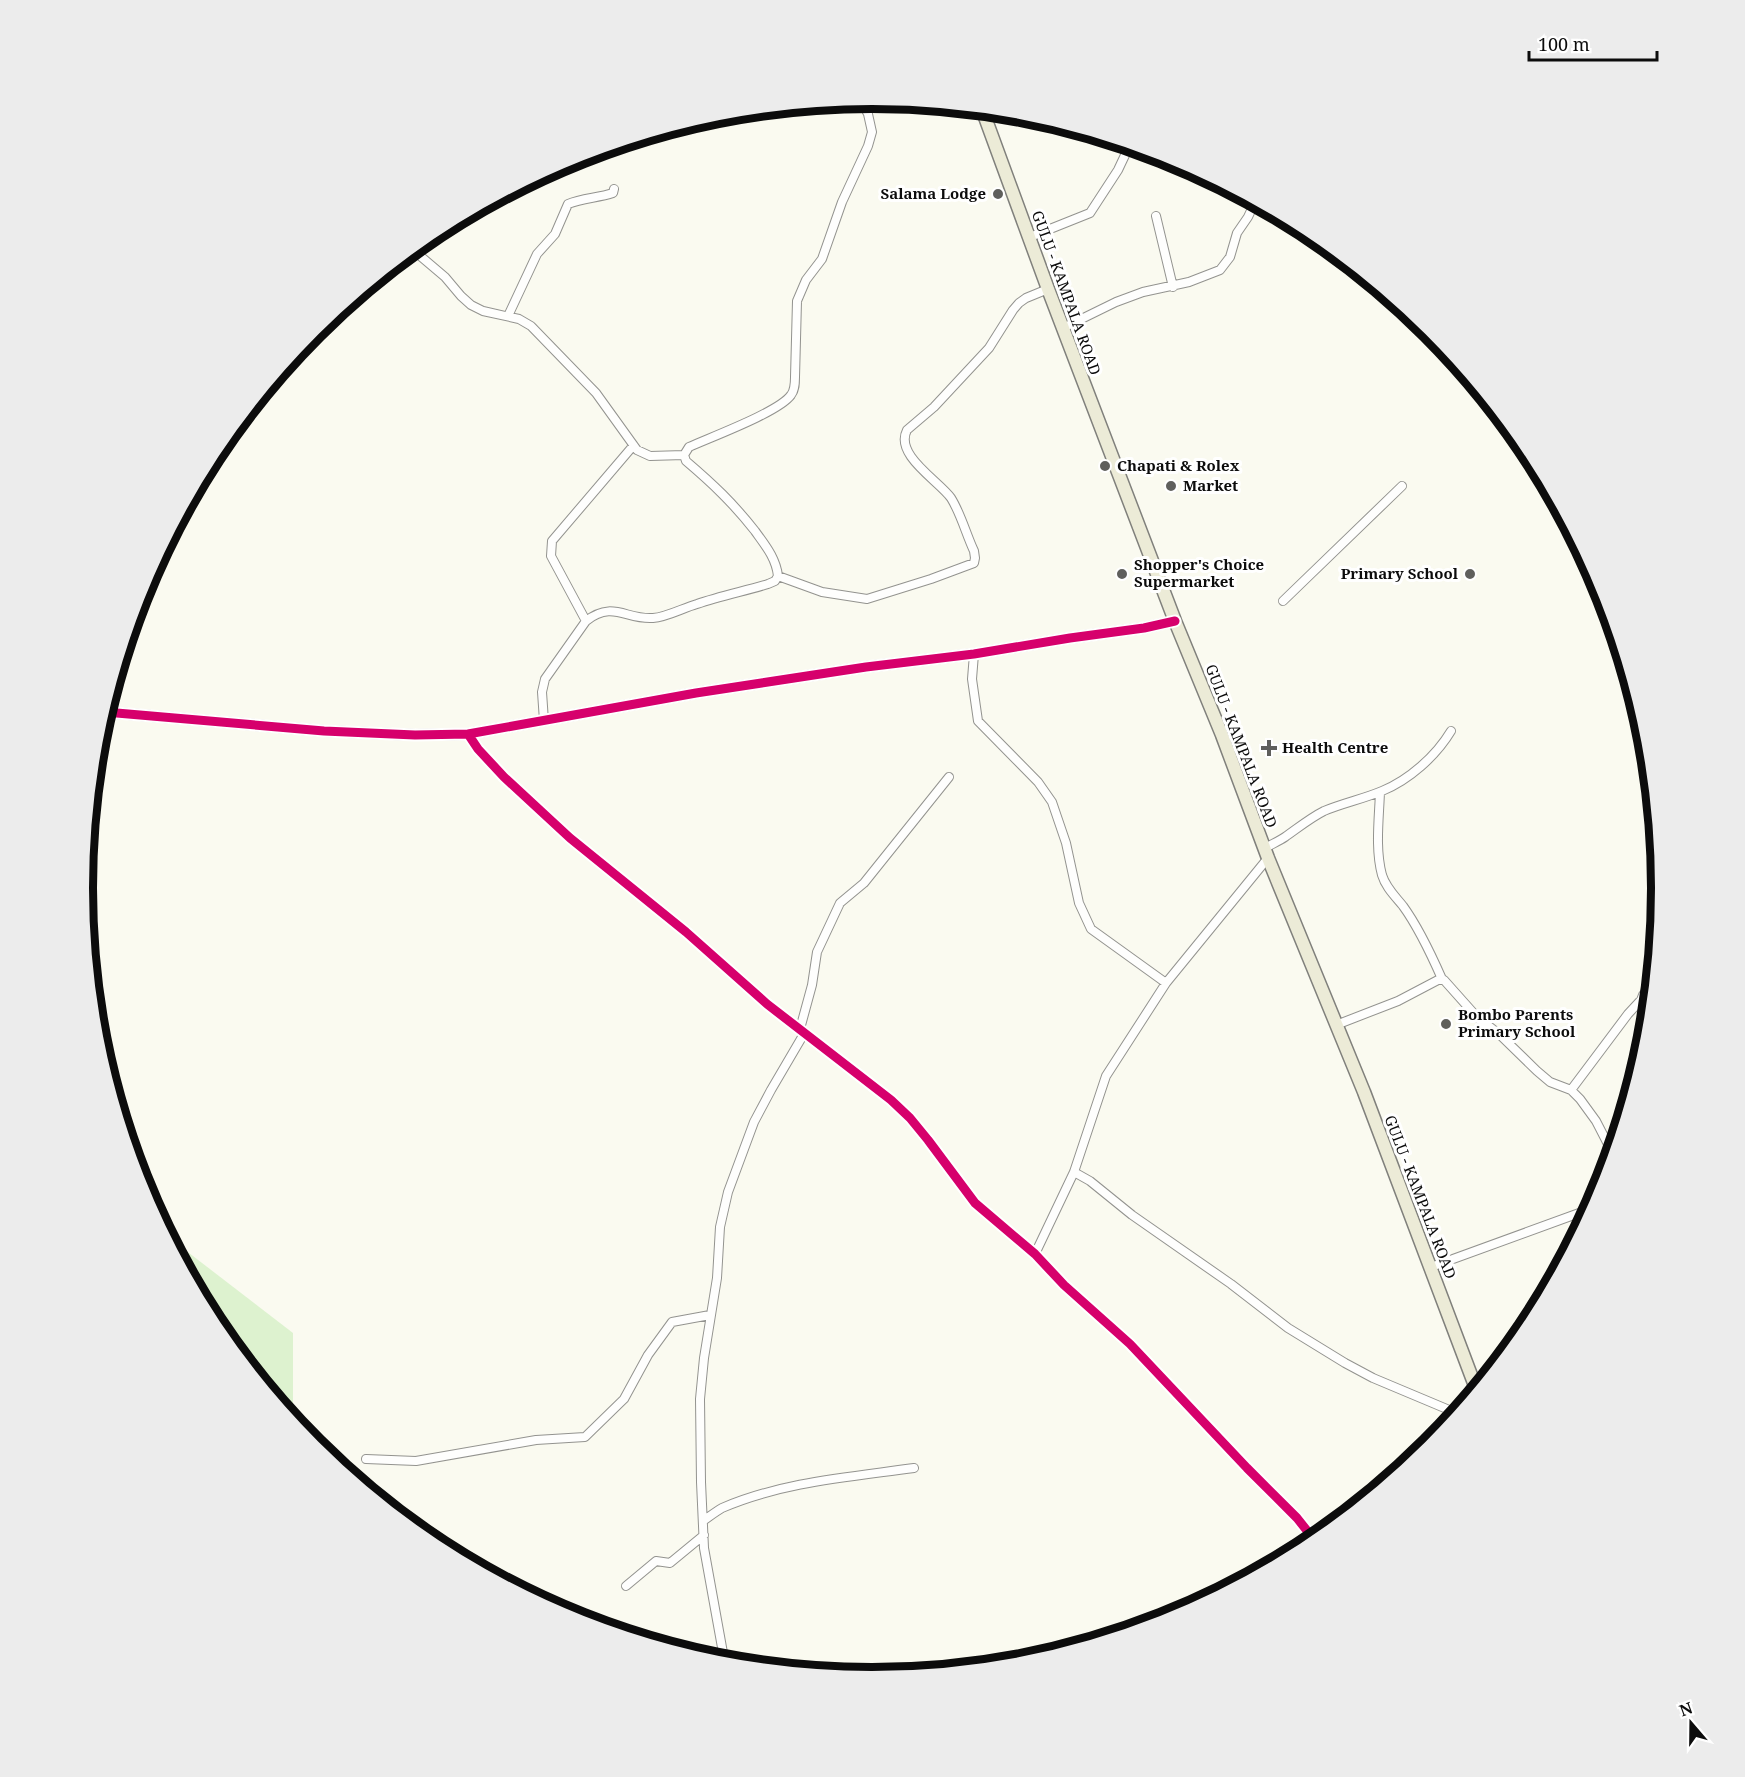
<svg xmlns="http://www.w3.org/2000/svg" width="1745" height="1777" font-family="'Noto Serif',serif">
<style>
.green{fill:#ddf2cf}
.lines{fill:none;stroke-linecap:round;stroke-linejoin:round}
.minor-casing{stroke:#93938f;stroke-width:10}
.tertiary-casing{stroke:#93938f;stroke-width:12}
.primary-casing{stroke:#80807c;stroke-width:15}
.minor{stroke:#fefefd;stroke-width:8}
.tertiary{stroke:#fefefd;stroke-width:9}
.primary{stroke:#ecebd7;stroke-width:12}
.cycleway-casing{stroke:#fff;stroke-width:13}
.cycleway{stroke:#d6006c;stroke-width:9}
.poi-dot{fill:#5f5f5c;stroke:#fff;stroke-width:2}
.labels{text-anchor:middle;stroke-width:6;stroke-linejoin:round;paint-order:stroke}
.poi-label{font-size:15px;font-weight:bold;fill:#0c0c0c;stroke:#fff;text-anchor:start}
.street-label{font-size:15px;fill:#0c0c0c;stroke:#fff}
.rim{fill:none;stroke:#0c0c0c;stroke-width:8}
</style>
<rect width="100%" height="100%" fill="#fafaf0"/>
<path class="green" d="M167,1236L293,1333V1422L215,1327Z"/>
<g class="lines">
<g class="minor-casing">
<path id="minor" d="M1156,216L1173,287
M1030,237L1090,213L1118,170L1126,153L1133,146
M412,249L445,277L461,296L471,305L483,311L519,319L531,326L596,393L637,450L650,456L684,455
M508,316L537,254L555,234L568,204C582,198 598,198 613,193L614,189
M1063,328L1116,302L1143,292L1189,282L1220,270L1230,257L1237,233L1248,217L1255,202
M778,576L822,592L867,599L931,579L974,563L975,558L974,551C966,534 961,514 951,498C939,481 894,455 907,430L934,407L989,348L1013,310L1019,303L1026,298L1048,289
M1283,601L1402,486
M586,621L551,556L552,541L633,446
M974,654L972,679L978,721L1038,782L1052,802L1066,843L1079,903L1091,929L1166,983
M544,721L542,692L545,679L586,621C613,600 626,620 653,618C667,617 683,608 697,604C720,596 745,591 768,584L775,581L778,576C776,558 765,545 755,531C733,503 713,484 686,461L684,455L689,447C711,437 779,412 791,395C795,390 795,383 795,377L797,301L806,280L822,259L842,202L868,146L872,132L868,114L861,100
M468,734L478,749L504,777L570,838L686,932L767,1004L891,1100L910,1118L928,1140L975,1203L1035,1254L1064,1285L1130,1344L1247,1468L1297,1518L1316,1542
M1380,792C1379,819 1375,849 1382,875C1386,888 1395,896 1403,906C1419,928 1431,954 1442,979
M1265,848C1272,844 1279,841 1285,837C1298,828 1310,818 1324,811C1343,803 1363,799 1382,791C1409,780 1436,756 1451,731
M1336,1025L1398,1001L1438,980H1444L1477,1017L1499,1034L1537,1071L1550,1082L1571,1090L1580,1099L1596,1121L1613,1154
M800,1029L812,985L817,952L840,903L864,883L949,777
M1571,1090L1628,1014L1641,1000L1643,995L1653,982
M1074,1172L1090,1181L1132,1215L1231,1284L1288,1328L1345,1363L1373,1378L1454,1412L1457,1415
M1035,1254L1074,1172L1106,1076L1166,983L1268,858
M1431,1267L1593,1208
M366,1459L416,1461L536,1440L585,1437L624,1399L648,1355L672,1322L710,1315
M703,1521C709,1517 715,1512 722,1508C782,1482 850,1477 914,1468
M626,1586L656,1561L670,1563L704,1535
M725,1664L704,1548L701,1482L700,1399L704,1358L717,1278L720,1227L728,1192L754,1122L771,1090L805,1032"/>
</g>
<g class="tertiary-casing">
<path id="tertiary" d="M105,712L324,731L415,735L468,734L696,693L866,667L974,654L1070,638L1144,628L1175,621"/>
</g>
<g class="primary-casing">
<path id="primary" d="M982,109L1048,289L1175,621L1222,735L1268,858L1364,1092L1477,1391"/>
</g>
<use href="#minor" class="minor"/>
<use href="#tertiary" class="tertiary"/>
<use href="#primary" class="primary"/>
<g class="cycleway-casing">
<path id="cycleway" d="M105,712L324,731L415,735L468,734L696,693L866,667L974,654L1070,638L1144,628L1175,621
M468,734L478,749L504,777L570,838L686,932L767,1004L891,1100L910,1118L928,1140L975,1203L1035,1254L1064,1285L1130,1344L1247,1468L1297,1518L1316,1542"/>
</g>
<use href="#cycleway" class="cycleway"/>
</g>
<g class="poi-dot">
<circle cx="998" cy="194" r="6"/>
<circle cx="1105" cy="466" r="6"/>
<circle cx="1171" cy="486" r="6"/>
<circle cx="1122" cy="574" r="6"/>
<circle cx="1470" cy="574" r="6"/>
<path d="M1266 739h6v6h6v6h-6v6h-6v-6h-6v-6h6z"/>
<circle cx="1446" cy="1024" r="6"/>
</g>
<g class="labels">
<g class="poi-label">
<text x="986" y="199" text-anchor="end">Salama Lodge</text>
<text x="1117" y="471">Chapati &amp; Rolex</text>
<text x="1183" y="491">Market</text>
<text x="1134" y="570">Shopper's Choice<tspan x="1134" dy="17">Supermarket</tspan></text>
<text x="1458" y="579" text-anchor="end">Primary School</text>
<text x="1282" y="753">Health Centre</text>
<text x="1458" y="1020">Bombo Parents<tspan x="1458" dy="17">Primary School</tspan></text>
</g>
<g class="street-label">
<text transform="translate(1066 293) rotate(70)" y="5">GULU - KAMPALA ROAD</text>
<text transform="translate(1241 746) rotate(69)" y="5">GULU - KAMPALA ROAD</text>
<text transform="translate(1420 1197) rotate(69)" y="5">GULU - KAMPALA ROAD</text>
</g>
</g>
<path d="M0 0H1745V1777H0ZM93 888a779 779 0 1 1 1558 0a779 779 0 1 1-1558 0Z" fill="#ececec" fill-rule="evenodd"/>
<path class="rim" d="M93 888a779 779 0 1 1 1558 0a779 779 0 1 1-1558 0Z"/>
<g transform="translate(1691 1723) rotate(340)" stroke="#ffffff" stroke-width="4.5" paint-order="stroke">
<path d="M0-4.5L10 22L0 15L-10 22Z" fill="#0c0c0c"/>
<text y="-9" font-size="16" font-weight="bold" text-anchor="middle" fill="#0c0c0c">N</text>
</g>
<path d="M1529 51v9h128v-9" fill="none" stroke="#0c0c0c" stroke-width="3"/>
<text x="1538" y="51" font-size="18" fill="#0c0c0c" stroke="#ffffff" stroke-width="4.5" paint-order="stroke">100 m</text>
</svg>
